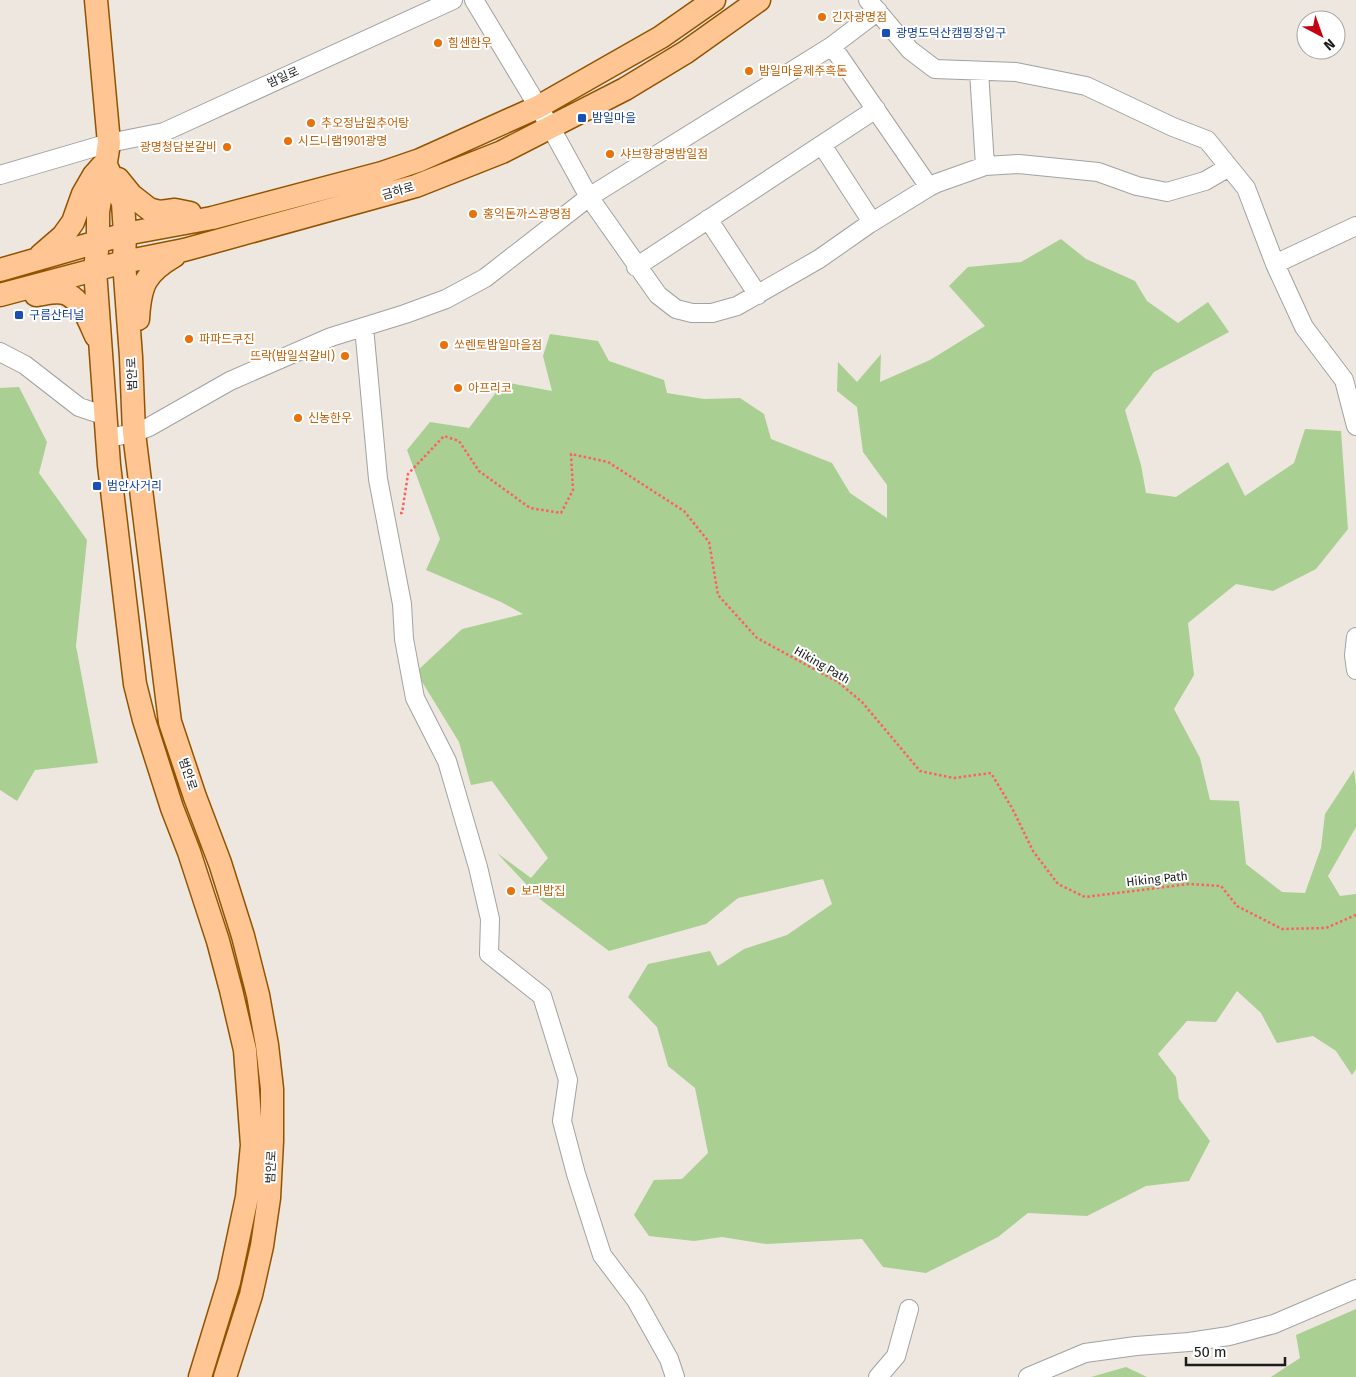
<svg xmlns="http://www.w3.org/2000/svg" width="1356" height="1377" font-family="'Fira Sans','Noto Sans KR',sans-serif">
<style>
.forest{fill:#aacf92}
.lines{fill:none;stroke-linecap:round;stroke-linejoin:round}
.minor-casing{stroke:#a2a2a2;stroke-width:20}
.major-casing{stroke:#925300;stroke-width:25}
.path{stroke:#ff605f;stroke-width:2.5;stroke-dasharray:2.5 2.5;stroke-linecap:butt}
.minor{stroke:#fff;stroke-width:18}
.major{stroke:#ffc693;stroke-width:22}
.food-dot{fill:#e8710a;stroke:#fff;stroke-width:2}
.transit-dot{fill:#1a4fb4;stroke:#fff;stroke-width:2}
.labels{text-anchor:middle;stroke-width:4;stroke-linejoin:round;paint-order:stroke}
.food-label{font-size:12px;fill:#c56008;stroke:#fff;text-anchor:start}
.transit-label{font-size:12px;fill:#164399;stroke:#fff;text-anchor:start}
.street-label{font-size:12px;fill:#1b1b1b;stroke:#fff}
</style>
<rect width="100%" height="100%" fill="#ede7df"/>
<path class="forest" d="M1061,239L1086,259L1135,281L1147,301L1178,323L1208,302L1229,332L1154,372L1125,410L1141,465L1146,493L1176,497L1228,462L1245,496L1294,463L1305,429L1341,431L1348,529L1316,569L1273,591L1236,584L1188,623L1194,675L1174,709L1200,758L1210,800L1239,801L1246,864L1282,892L1305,893L1321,848L1325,814L1354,770L1356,785V827L1328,876L1340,896L1356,894V1069L1352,1075L1336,1051L1313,1036L1277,1043L1261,1013L1237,991L1216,1022L1187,1021L1158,1054L1176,1077L1179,1099L1210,1141L1189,1181L1146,1186L1087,1216L1028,1213L998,1237L926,1273L883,1267L862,1239L766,1244L722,1237L694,1241L649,1236L634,1215L654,1180L682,1179L708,1153L695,1088L668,1066L657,1027L628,997L648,964L710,951L718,966L744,949L787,935L832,904L823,879L738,898L706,924L609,951L541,900L497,853L531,878L548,858L492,781L471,785L459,742L416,672L462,629L523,614L501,602L426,570L440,539L407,450L430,422L469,428L504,382L552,391L543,356L550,334L598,341L609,361L664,380L667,393L704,399L740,398L764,414L771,439L832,463L850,493L887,518V485L863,452L857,407L837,391L838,362L857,382L881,354L880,382L930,360L985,326L949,286L968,267L1021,262Z
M19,387L47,442L39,473L87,540L76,646L98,763L35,770L17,801L0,790V388Z
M1356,1309V1377H1271L1300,1358L1296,1335Z
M1126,1367L1147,1377H1091Z"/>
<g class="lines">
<g class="minor-casing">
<path id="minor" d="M474,0L551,128L589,197L658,295L676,309L692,313H712L737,306L819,259L869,224L929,187L937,183L985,166L1019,164L1098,172L1137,186L1167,192L1205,181L1229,167
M868,0L910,50L935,69L1016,72L1086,86L1173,127L1207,140L1246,188L1275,264L1304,327L1344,380L1356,426
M832,46L929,187
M979,71L985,166
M822,145L872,222
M0,175L109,143L164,132L453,0
M708,219L758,295
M1275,264L1356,226
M636,267L876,109
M364,327L378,479L402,604L404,639L415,698L447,761L478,867L490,919L489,954L542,996L568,1080L562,1121L576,1174L602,1255L636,1300L669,1359L675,1377
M0,352L25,365L79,407L106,416
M108,438L134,433L149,427L230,381L331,337L405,314L446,299L485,278L589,197L832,46L878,11
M1356,637L1354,655L1356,670
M878,1377L896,1356L909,1309
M1028,1377L1085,1353L1136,1346L1189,1342L1229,1336L1274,1324L1356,1289"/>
</g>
<g class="major-casing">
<path id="major" d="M96,0L109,143L98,212V241L95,270L109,465L135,684L144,720L172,808L189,852L218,941L231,990L245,1050L252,1145L247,1197L229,1282L200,1377
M105,163L123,203L125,234L124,262L131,357L134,433L170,722L195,797L220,863L243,936L258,995L267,1045L272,1089V1141L269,1198L262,1246L251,1295L225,1377
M118,179L131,195L149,209L160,212L175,210L190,213
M41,255L63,236L73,222L83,194L94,175L103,165
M0,270L125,234L212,218L382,173L420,160L538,107L661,37L714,0
M0,295L124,262L184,250L416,186L502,152L625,89L686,52L759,0
M36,295C45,294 58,290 67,294C83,302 89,321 96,336
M138,319C140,285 145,273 174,256"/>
</g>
<path class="path" d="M400,513H402L408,474L444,436L459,441L479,471L530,508L561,513L573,490L571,454L608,462L684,511L709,542L718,595L757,638L838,682L862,702L920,771L954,778L991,773L1012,808L1033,851L1058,884L1085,897L1189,884L1221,886L1237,906L1282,929L1326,928L1356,915"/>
<use href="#minor" class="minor"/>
<use href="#major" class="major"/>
</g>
<g class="food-dot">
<circle cx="822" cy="17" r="5"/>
<circle cx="438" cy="43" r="5"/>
<circle cx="749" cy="71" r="5"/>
<circle cx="311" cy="123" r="5"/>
<circle cx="288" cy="141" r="5"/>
<circle cx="227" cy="147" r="5"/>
<circle cx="610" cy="154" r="5"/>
<circle cx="473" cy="214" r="5"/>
<circle cx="189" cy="339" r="5"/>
<circle cx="444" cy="345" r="5"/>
<circle cx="345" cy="356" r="5"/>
<circle cx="458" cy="388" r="5"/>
<circle cx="298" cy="418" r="5"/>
<circle cx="511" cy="891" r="5"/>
</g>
<g class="transit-dot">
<rect x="881" y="28" width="10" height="10" rx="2.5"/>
<rect x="577" y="113" width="10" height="10" rx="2.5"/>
<rect x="14" y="310" width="10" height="10" rx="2.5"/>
<rect x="92" y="481" width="10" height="10" rx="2.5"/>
</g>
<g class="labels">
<g class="food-label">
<text x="832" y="21">긴자광명점</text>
<text x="448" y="47">힘센한우</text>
<text x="759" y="75">밤일마을제주흑돈</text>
<text x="321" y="127">추오정남원추어탕</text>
<text x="298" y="145">시드니램1901광명</text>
<text x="217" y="151" text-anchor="end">광명청담본갈비</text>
<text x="620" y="158">샤브향광명밤일점</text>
<text x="483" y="218">홍익돈까스광명점</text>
<text x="199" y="343">파파드쿠진</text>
<text x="454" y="349">쏘렌토밤일마을점</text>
<text x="335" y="360" text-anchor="end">뜨락(밤일석갈비)</text>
<text x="468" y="392">아프리코</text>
<text x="308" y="422">신농한우</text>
<text x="521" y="895">보리밥집</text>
</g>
<g class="transit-label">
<text x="896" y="37">광명도덕산캠핑장입구</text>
<text x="592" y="122">밤일마을</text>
<text x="29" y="319">구름산터널</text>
<text x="107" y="490">범안사거리</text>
</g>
<g class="street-label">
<text transform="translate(283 77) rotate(-24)" y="4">밤일로</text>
<text transform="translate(398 191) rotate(-16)" y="4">금하로</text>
<text transform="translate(132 374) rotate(-92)" y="4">범안로</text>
<text transform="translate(822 665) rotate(30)" y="4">Hiking Path</text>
<text transform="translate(188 774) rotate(72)" y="4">범안로</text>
<text transform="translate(1157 879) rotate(-6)" y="4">Hiking Path</text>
<text transform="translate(271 1167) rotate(-87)" y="4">범안로</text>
</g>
</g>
<g transform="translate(1321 35) rotate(139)"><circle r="24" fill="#ffffff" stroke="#a4a4a4"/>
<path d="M0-4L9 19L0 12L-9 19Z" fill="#c60013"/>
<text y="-8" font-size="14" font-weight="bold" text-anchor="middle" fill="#1b1b1b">N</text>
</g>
<path d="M1186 1357v8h99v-8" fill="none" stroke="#1b1b1b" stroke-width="2.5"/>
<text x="1194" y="1357" font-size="15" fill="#1b1b1b" stroke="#ffffff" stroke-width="4" paint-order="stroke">50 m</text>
</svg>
